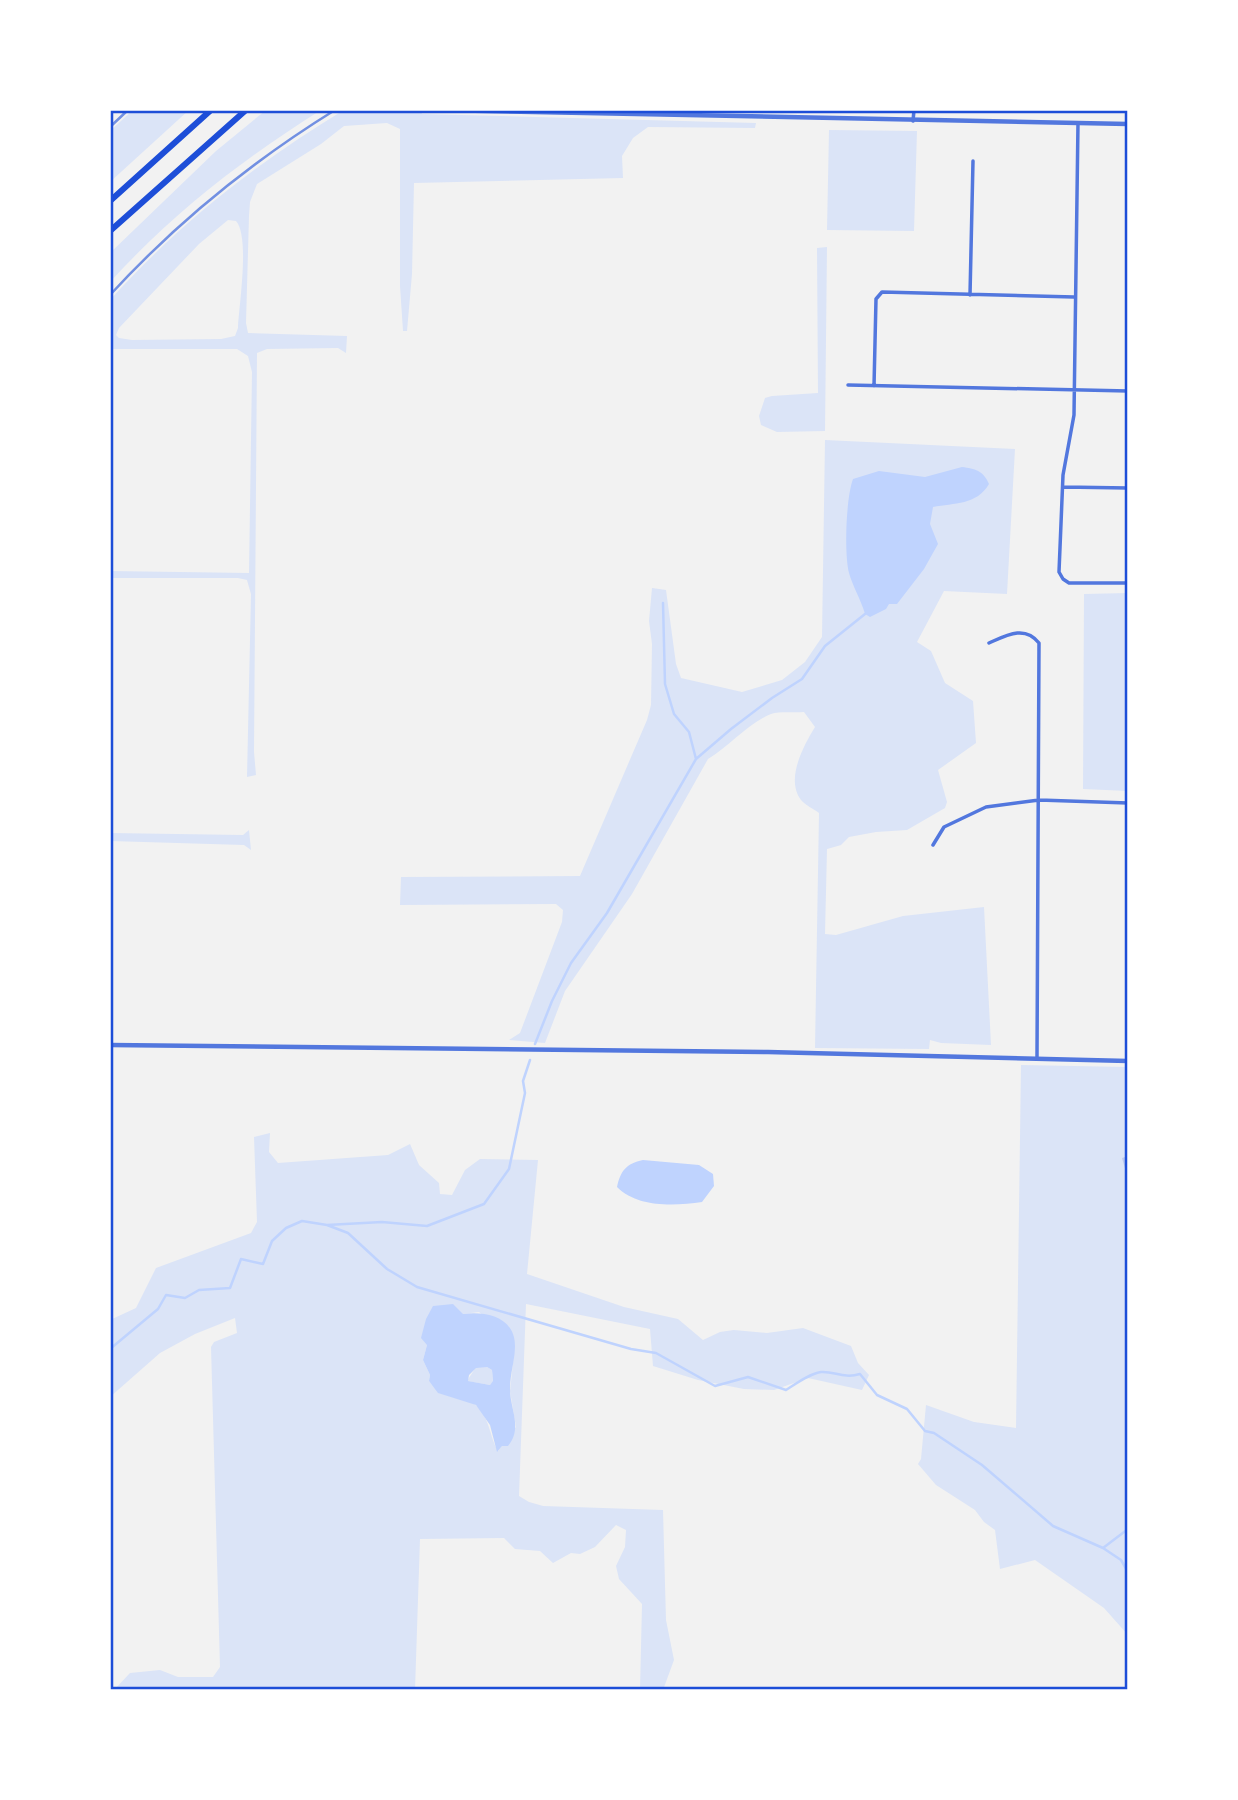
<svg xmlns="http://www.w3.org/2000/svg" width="1238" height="1800" font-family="Poppins,sans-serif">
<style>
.green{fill:#dbe4f7;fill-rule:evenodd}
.water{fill:#bfd3fe;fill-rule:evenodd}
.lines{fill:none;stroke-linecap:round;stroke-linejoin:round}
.stream{stroke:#bfd3fe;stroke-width:2.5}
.building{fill:#bdc9ec}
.minor{stroke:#5277de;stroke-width:3.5}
.tertiary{stroke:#5277de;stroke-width:4.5}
.motorway{stroke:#1d4ed8;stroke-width:6}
.rail{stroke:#7290e2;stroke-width:2.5}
.neatline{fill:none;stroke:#1d4ed8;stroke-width:2.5}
</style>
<rect width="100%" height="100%" fill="#f2f2f2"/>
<path class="green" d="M133,110H189L110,182V131Z
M266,110H321C242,160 174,212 110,282V253L216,151Z
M344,110H421L422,114L756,123L755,128L648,127L633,138L622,156L623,178L414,183L412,274L407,331H403L400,286V129L387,123L344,126L321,144L257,184L250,202L249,216L246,323L248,333L347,336L346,353L338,348L267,349L257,353L254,752L256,775L247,777L251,594L247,580L238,578H110V571L249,573L252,372L248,356L237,349H110V300C180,223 255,164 344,110ZM228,220L236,221C250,237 239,305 238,328L235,336L221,339L132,340L119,338L116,335L119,328L199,244Z
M829,130L917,131L914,231L827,230Z
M827,247L825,431L777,432L761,425L759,416L765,398L772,396L818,393L817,248Z
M825,440L1015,449L1007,594L944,591L917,642L931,651L945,683L973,701L976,743L938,770L947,802L945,808L907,830L876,832L849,837L841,845L827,849L825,934L836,935L903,916L984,907L991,1045L941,1043L930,1040L929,1049L815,1048L819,813C814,809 805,805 801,800C785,779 804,745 815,727L804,712C794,713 780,711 771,714C747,724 730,746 708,759L632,894L565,991L545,1043L509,1040L520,1033L562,922L563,910L556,904L400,905L401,877L580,876L647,720L651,705L652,644L649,621L652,588L666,590L676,664L681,678L742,692L782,680L805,662L822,637Z
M1128,593V791L1083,789L1084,594Z
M249,830L251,850L244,845L110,841V833L243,835Z
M1021,1065L1128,1067V1635L1104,1608L1035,1560L1000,1569L995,1530L984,1522L975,1510L936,1485L918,1464L921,1459L926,1405L974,1422L1016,1428Z
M270,1133L269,1152L278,1163L388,1155L410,1144L419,1165L439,1183L440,1194L452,1195L465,1170L480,1159L538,1160L527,1274L624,1307L678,1319L703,1340L720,1332L734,1330L767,1333L803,1328L851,1346L858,1363L869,1375L862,1390L808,1378L774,1390L744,1389L698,1380L653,1366L650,1329L526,1304L519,1496L529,1502L543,1506L663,1510L666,1620L674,1660L663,1690H640L642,1604L619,1579L616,1566L625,1547L626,1530L616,1525L595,1547L580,1554L571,1553L553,1563L540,1551L515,1549L504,1538L420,1539L415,1690H114L130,1673L160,1670L178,1677H213L220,1667L211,1347L214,1342L237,1333L235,1318L195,1334L160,1353L110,1397V1320L136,1308L156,1268L251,1233L257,1222L254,1137ZM479,1312L515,1344L510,1391L516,1427L498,1451C490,1438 490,1419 477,1406C463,1394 447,1404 429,1381L430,1375L423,1360L427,1345L463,1314Z
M476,1367H487L492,1370L493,1382L490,1385L467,1381Z"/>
<path class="water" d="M962,467C975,469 983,470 989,484C977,505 954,503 933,507L930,524L938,544L924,569L897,604H889L886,609L870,617L865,614C861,600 853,587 849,573C844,553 846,498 853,479L879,471L925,477Z
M643,1160L699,1165L713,1174L714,1186L702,1202C675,1206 638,1208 617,1187C621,1170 626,1164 643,1160Z
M453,1304L463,1314C486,1311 515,1317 515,1346C515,1360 510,1374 510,1389C510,1409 523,1428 508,1446H502L497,1452L490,1425L476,1405L438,1393L429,1381L430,1375L423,1360L427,1345L421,1338L426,1319L433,1306ZM487,1367L492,1370L493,1381L490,1385L468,1381L469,1375L476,1368Z"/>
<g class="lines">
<path class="stream" d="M663,603L665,684L674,714L689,732L696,759
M535,1044L552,1001L571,963L607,913L696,759L731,729L772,698L802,679L825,646L865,614
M327,1225L348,1233L387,1269L417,1287L631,1349L656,1353L715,1386L748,1377L786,1390C797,1383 809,1374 821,1372C835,1371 843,1379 860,1374L877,1395L907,1409L925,1431L934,1433L982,1465L1053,1526L1103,1548L1121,1560L1128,1572
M110,1349L158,1309L166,1295L185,1298L199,1290L230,1288L241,1259L263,1264L272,1241L286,1228L302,1221L327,1225L382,1222L427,1226L484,1204L509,1169L525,1093L523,1081L530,1060
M1103,1548L1128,1529"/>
</g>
<path class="building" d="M1128,1156V1175H1127L1122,1158Z"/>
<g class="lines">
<path class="minor" d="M913,121L914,110
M1078,123L1074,415L1063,475L1059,572L1063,579L1069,583H1128
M970,295L973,161
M848,385L1128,391
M874,386L876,299L882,292L1074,297
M1063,487L1128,488
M989,643C1007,635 1025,625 1039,643L1037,1057
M933,845L944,827L986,807L1039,800L1128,803"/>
<path class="tertiary" d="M440,110L1128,124
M110,1045L768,1052L1128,1061"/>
<path class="motorway" d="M110,201L211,110
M110,231L246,110"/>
<path class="rail" d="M110,127L128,110
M110,295C177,222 251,162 335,110"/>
</g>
<rect width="1238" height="1800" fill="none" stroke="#ffffff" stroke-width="224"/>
<rect x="112" y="112" width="1014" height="1576" class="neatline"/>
</svg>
